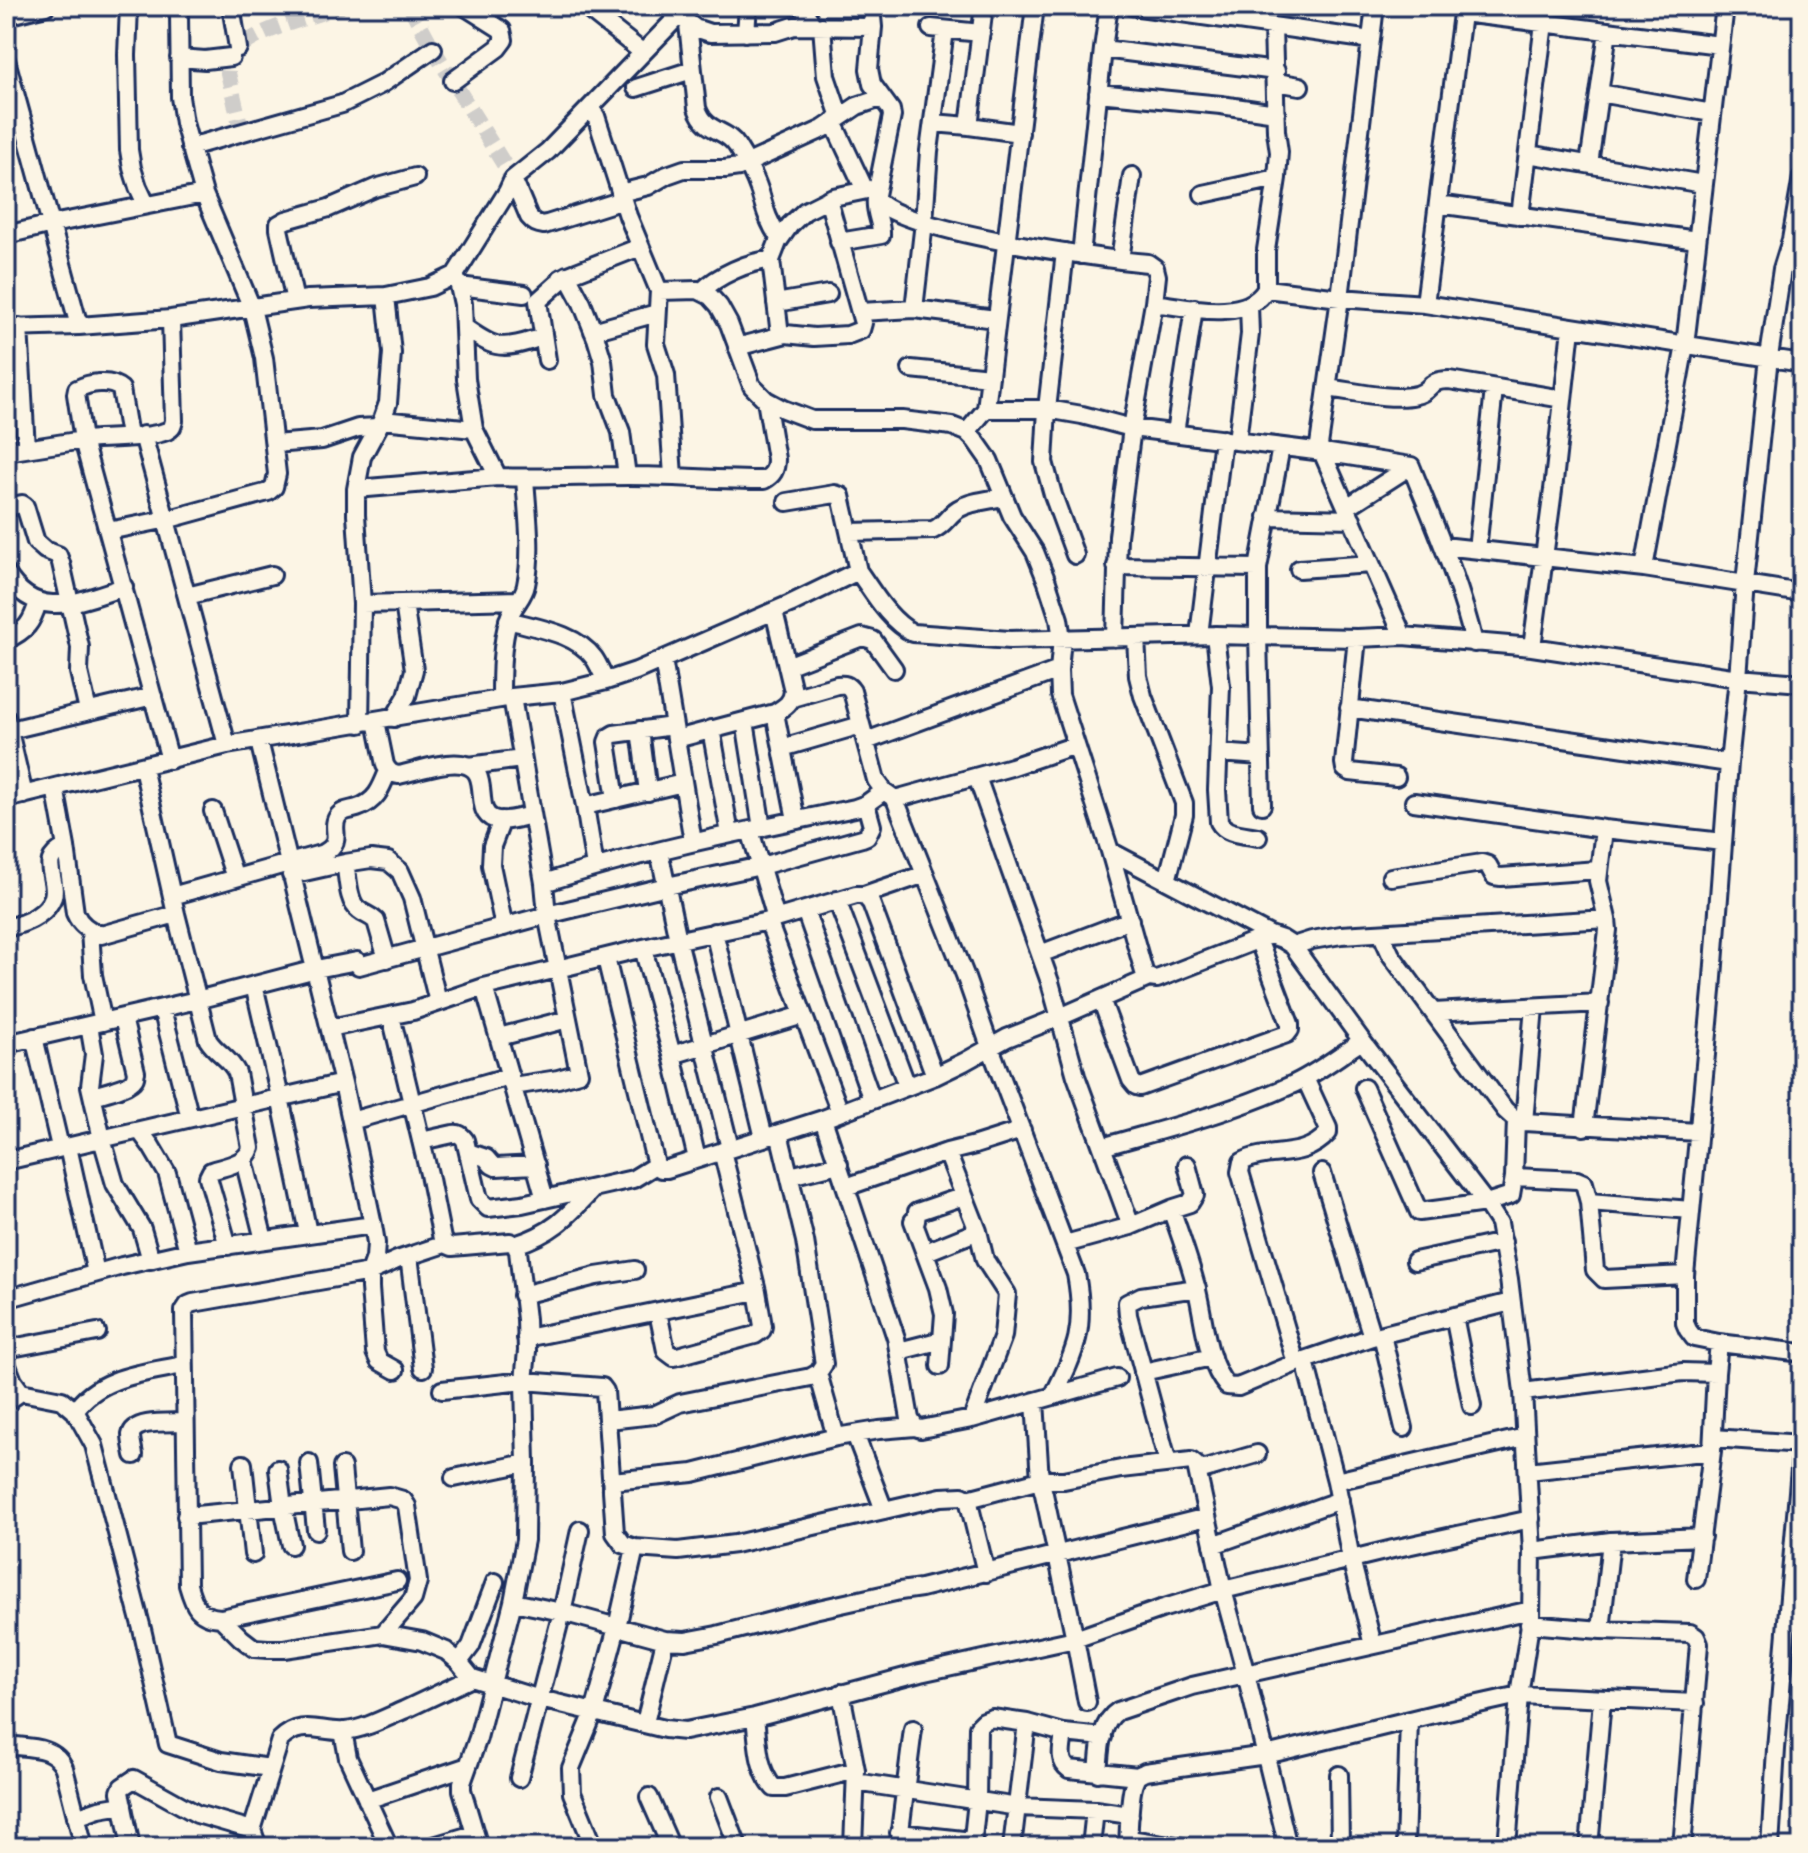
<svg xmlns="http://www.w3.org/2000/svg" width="1808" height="1853" font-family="'Indie Flower',sans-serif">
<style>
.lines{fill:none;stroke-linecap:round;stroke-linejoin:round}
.minor-tunnel{stroke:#cfcdca;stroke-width:16;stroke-dasharray:16 8;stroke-linecap:butt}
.minor-casing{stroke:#1b2f5e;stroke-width:22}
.minor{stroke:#fcf5e5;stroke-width:16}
</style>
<rect width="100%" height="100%" fill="#fcf5e5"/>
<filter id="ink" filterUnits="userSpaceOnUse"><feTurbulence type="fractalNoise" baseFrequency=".0125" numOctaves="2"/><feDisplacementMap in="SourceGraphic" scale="16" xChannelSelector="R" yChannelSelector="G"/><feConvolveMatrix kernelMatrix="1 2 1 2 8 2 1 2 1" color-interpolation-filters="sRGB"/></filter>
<g filter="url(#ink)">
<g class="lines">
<path class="minor-tunnel" d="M410,6L433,49L513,179
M242,133L228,73C228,64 230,56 237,50C258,29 313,16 342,6"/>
<g class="minor-casing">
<path id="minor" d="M129,6L127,55L129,150L132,168L138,187L146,204
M231,6L238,48
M584,6L642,52
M802,6L813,26
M871,6L873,27L869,69L872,84L891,110L892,116L876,195V199C898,231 1103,259 1148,263L1155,268L1157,276L1154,303C1186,307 1247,323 1266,289L1340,298L1425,304L1802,363
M1132,6L1371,40
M1375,6L1340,298L1319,445L1403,636
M1462,13L1720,45
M6,16L46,6
M683,19L695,28L710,33L775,32L794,26L873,27
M688,24L697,108C706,134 726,128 737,146C746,160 755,177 760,192C765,210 769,224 780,239
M822,26L826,76L840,117
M931,28L981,33
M746,33L748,6
M1103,49L1109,6
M179,58L205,60L231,57
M6,60L79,326
M453,81L498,48L504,40L502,30L464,6
M1276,82L1300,86
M636,88L692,70
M1098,93L1221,105L1276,113
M1599,93L1712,113
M590,108L596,116L628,216L659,291L698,290L710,296L719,306L729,324L752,386L766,400L783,409L812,420H902L952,426L967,432L975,440L989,460L1012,516L1035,552L1047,582L1059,619L1062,639L1059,670L1060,695L1110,851L1144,972L1149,978L1157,979L1270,935L1282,939L1293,946L1362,1041L1486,1203L1499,1223L1509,1279L1523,1392L1532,1551L1531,1618L1519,1695L1507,1847
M833,122L865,190
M933,123L969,126L1020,133
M969,126L984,6
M190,147L342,104L382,84L433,49
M1528,154L1703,184
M1589,164L1608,31
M1802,177L1791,240L1782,269L1769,357L1745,583L1738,678L1729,763L1712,991L1685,1275V1323L1688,1330L1694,1338L1719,1343L1802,1353
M513,179L529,217C534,223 537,224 544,225L623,200
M620,193L648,186L667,175L684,169H725L739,167L823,129L857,106L881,98
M1203,194L1277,178
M1438,204L1697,240
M1520,216L1544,23
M6,235L52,224L204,194
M839,242L881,235C882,223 874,212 876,199
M1065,252L1047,409L1044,462L1053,495L1075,555
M1081,255L1103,49L1276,71
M1120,260L1132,176
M455,275L459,286L463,304L466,379L474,429L498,477C541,479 584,476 628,476C673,476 718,480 764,480C773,475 776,470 776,459L766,400
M561,278L640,247
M459,286L524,294
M1266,289V250L1277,178L1279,152L1276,131L1273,27
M659,291L656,344L666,375L673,476
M702,291C717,276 749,261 771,260
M295,301L279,229V224L286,220L329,208L375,188L415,177
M776,303L828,294
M1425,304L1463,6
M914,309L924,222L929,151L945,30
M860,312L914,309L996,319
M19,327L26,448
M464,327C492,347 500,351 533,340
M6,328L79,326L171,319L308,299L386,296L430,287L455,275L507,192L513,179L548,151L688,6
M593,331L657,313
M780,335L771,260L778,242L790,225L805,211L833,197L877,188
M737,347L786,334L814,337L848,335L861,330L863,323L828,199
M547,360L538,301L567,275L582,303L596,338L603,361L607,395L621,432L627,476
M911,369L990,377
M1327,388C1352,391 1392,401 1416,395C1432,392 1426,380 1449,380L1563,399
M986,409L1035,6
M382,420L474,429
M967,432L986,409H1047L1082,415L1132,428L1323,452L1411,466C1434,524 1460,582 1474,643
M1175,433L1194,308
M143,435L227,745
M1237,441L1250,334L1249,305
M274,444L322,440L358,428L378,427
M6,452L83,440L76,394L77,389C89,383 110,379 121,389L129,436
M356,489L498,477
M787,502L835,494L841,496L858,571
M6,507L22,504L25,506L36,542L45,550L58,555L61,563L80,647L79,672L88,711
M1347,507L1411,466
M1267,517L1352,519
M108,531L173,518L268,492L274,487L277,474L264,358L252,308L204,194L184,123L180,97L179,14L176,8L172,6
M850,532L933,530C945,525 948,515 958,509C971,501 990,500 1004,497
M1443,546L1644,568L1802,593
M1477,550L1494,389
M1116,566L1258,568
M1644,568L1685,345L1725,6
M1299,569L1371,564
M6,573C36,623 79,601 124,587
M187,596L272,575
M362,604L519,600
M508,620C536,628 576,633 594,658C599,665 602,674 606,681
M1199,635L1223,439
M1215,635L1221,686L1217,790L1219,822C1226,835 1244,834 1258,837
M1136,637L1138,676L1143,696L1184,803V815L1167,881
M1115,638L1118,536L1132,428L1154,303
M1357,638L1344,763L1345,769L1350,772L1396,777
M6,640C26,631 32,623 38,602
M1532,647L1553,490L1571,328
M663,659L693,842
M787,666L862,637L873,640L894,669
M562,692L585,806L595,867
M512,697L544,883L547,915L579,1073L558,1079L513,1086
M792,698L837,685C845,684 848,685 852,691L876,780L884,791L891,796
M501,699C501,673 501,644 509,618C513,605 524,597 526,585C533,552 527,511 525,478
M1349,708L1729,763
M775,713L796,820
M6,718L24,795
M394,718L407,696L414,670L404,603
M376,721L385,765C389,772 392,774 399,775C417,771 444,761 462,764C494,769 471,812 494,819C505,823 521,817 532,815
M745,721L762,828
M360,724L362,604L356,515V489L362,457L382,420L388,403L392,353L386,296
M711,729L730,834
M640,730L648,792
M6,731L153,696
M676,739L775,713C785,707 792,703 793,691L774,611
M259,741L343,1083L373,1225L376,1243L375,1258L370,1272V1288L375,1352L379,1361L395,1370
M866,741L1059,670
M782,748L861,725
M1219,753L1261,756
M170,760L83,440C106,438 146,439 167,431C173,428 172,427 174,421L171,319
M469,766L522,759
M143,767L176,914L208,1040C217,1054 230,1058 237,1073L251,1148C246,1164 226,1166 211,1171L208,1177L228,1246
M977,777L1050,982L1076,1076L1131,1226
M55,787L66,847L75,913C80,925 89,931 101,935L176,914
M6,799L227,745L512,697L562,692L606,681L636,671L790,604L858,571C873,592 889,621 913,633L1010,640L1215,635L1357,638L1403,636L1532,647L1738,678L1802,683
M616,799L607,742L609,737L614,734L673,726
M1414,802L1604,829L1723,842
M1262,805L1258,635V568L1281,447
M585,806L683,783
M213,811L235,878
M502,820L492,846L491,865L504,927
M750,830L776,919
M659,851L678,940L730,1148
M1110,851L1270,935
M345,863C348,875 347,902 359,910C365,915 370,915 376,921L387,959
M291,875L345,863L371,859L388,861L400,871L412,898L438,1002
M1391,877L1482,863L1488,865L1494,876L1501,877L1598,870
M544,883C646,850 750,830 855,808L866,804L884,791
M864,895L925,874
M172,896L324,853C346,841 328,828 339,815C343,810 351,810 357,808C376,802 381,789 388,771
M837,900L907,1086
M805,910L872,1100
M768,921L840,1112
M6,928C24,924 46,916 53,897C59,876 36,861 66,847
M90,931L93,975L103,1022
M714,932L764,1138
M1381,933L1391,955L1505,1110L1516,1120L1524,1122L1698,1132
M1293,946L1312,940L1341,935L1607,919
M643,948L672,1055L697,1159
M1040,954L1130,920
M606,958L656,1165L661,1169H667L823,1119L935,1076L964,1062L1007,1038L1060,1017L1149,978
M359,966L547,915L667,886L761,866L862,838L867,836L872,826L866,804
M254,985L280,1097L308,1233
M484,987L545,1199
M1101,999L1131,1080L1136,1086L1140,1087L1287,1034L1290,1030V1024L1258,939
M162,1009L190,1118
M1434,1012L1600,1003
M391,1016L429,1174L442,1239L445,1244L452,1247L510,1242L515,1245L518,1251L526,1319L527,1351L524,1381L526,1463L525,1540L513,1602L478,1738L462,1783V1790L479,1847
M89,1025L94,1054L90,1086L102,1139L115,1184L142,1229L151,1260
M330,1028L413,1011L484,987L643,948L768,921L856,895H864L871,903L935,1076
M34,1037L60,1147
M499,1037L568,1019
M6,1044L197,1000L316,969L357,961
M672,1055L803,1015
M1364,1088L1419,1212L1486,1203L1511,1195L1514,1177L1516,1120
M93,1096C102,1093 130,1087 134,1079C136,1077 135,1074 136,1072L123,1018
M823,1119L896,1338L910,1419L915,1427L921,1429L972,1419L1117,1378
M351,1121L510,1076
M1524,1122L1534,1007
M1584,1127L1608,930L1607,919L1598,881L1604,829
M140,1131L151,1146L167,1173L188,1251
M421,1141L453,1134C459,1133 461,1135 465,1140L479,1199L488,1208L522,1204L633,1179L656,1165
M68,1147L96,1273
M1102,1147C1164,1129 1230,1113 1289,1086C1315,1075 1338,1056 1362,1041
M468,1152L486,1158L492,1165L496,1167L536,1165
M947,1152L978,1231L985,1260L1007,1294L1003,1336L972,1419
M244,1160L264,1240
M6,1161L343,1083
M1322,1173L1372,1337
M790,1176L839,1164
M1514,1177L1577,1180L1584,1183L1589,1202L1595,1270L1604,1279L1685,1275
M846,1187L947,1152L975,1145L1022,1130
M1589,1202L1691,1210
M1171,1209C1180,1234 1189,1260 1196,1286C1204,1316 1206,1363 1227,1386L1238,1387L1296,1363L1372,1337L1511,1302
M445,1244L397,1260L370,1272L193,1303L188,1305L184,1311L188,1585C194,1606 198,1617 221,1618L241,1638L254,1648L268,1649H284L383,1634L422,1641L446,1651L459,1662L472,1678
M1065,1244L1131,1226L1171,1209L1190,1203L1195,1195L1187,1165
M515,1245C553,1233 567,1217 593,1189
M926,1252L978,1231
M409,1256L423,1368
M1415,1261L1503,1242
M522,1295L596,1276L635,1270
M6,1299L122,1266L188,1251L373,1225
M658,1312L666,1351L674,1357L755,1335L762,1330L763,1326L757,1291L722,1151
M1454,1316L1472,1406
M1382,1335L1404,1428
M526,1338L757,1291
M6,1349L97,1332
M899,1351L942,1340
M1305,1361L1336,1481L1351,1559L1373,1645
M6,1363L13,1381L21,1392L62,1400L75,1411L94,1445L142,1629L168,1744L221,1761L270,1768
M1296,1363L1240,1172L1242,1162C1269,1147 1302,1162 1328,1133V1128L1305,1078
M940,1366L944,1314L938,1288L913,1221H916L917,1212L964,1196
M1143,1372L1212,1357
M818,1373L836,1437
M442,1390L524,1381L602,1387L605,1391L615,1533L623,1544L635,1548L678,1551L735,1544L941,1497L962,1496L968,1499L986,1573
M1523,1392L1683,1372L1716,1373
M1053,1396C1077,1350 1086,1327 1076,1274L990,1047L965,975L895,799L1011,767L1076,745
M1035,1401L1040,1480L1044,1494L1075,1639L1087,1702
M6,1402L21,1392
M75,1411C98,1376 146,1373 183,1365
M608,1420L654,1415L680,1403L811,1377L818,1373L824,1364L805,1241L779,1133
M855,1434L884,1510
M1713,1438L1802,1444
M134,1455C133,1449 131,1441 131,1435C134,1419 171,1423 184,1422
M309,1463L316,1530
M1168,1463L1128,1315L1127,1303L1141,1296L1197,1288
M243,1464L253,1554
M342,1467L350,1551
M278,1469L283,1507L291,1545
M1198,1471L1257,1454
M1528,1471L1712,1451
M454,1478L526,1463
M612,1481L693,1473L836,1437L879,1430L915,1427
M1336,1481L1525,1437
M968,1499L1040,1480H1064L1121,1469L1191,1461L1196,1465L1223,1590L1247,1678L1288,1847
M186,1516L389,1496L403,1500L407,1506L418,1581L413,1599L383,1634
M1213,1545L1340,1500
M1532,1551L1611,1541L1702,1537
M1696,1579L1712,1451L1716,1373L1719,1343
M513,1602L562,1612L665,1640L685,1641L717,1635L814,1610L900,1591L921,1588L1207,1517
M221,1618L397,1581
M1529,1624L1601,1630L1690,1633L1696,1637L1699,1644L1682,1847
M1601,1630L1611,1541
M459,1662L471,1646L495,1582
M841,1693L856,1770L853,1847
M755,1717C758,1740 757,1770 774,1788H785L856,1770
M645,1723L665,1640
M343,1731L348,1758L389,1847
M1064,1733C1063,1745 1057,1761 1069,1769L1138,1776
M6,1745C27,1748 55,1745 64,1768L84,1847
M1098,1773C1100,1753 1099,1723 1118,1711L1192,1686L1531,1610
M1339,1775L1340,1847
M519,1778L562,1612L580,1530
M856,1782L1018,1807L1095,1810L1130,1815
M649,1797L671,1847
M719,1797L738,1847
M367,1800L468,1766
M76,1817L99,1809L123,1805
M252,1830L280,1740C302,1718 320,1733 345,1731C365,1729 385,1718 404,1710C427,1699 449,1689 472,1678L540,1699L665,1729L685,1731L755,1717L920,1673L1075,1639L1161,1609L1223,1590L1393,1549L1531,1519
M899,1833L972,1841
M1129,1839L1182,1847
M131,1847L120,1792L122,1787L134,1779L197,1814L252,1830L258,1847
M430,1847L474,1834
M594,1847L572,1793L571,1768L594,1712L617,1627L635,1548
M898,1847L913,1729
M972,1847L977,1801L978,1727L984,1721L992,1718L1027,1723L1064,1733L1103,1737
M1012,1847L1027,1723
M1091,1847L1095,1810
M1128,1847C1129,1832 1129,1793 1135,1781C1137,1775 1140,1775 1145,1772L1266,1755L1438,1713L1519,1695L1695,1703
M1405,1847L1409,1720
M1589,1847L1602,1700
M1770,1847L1776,1749L1802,1445"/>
</g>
<use href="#minor" class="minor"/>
</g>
</g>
<rect width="1808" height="1853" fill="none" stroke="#fcf5e5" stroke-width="32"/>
<rect x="16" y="16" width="1776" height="1821" fill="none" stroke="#1b2f5e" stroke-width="3" filter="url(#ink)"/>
</svg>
